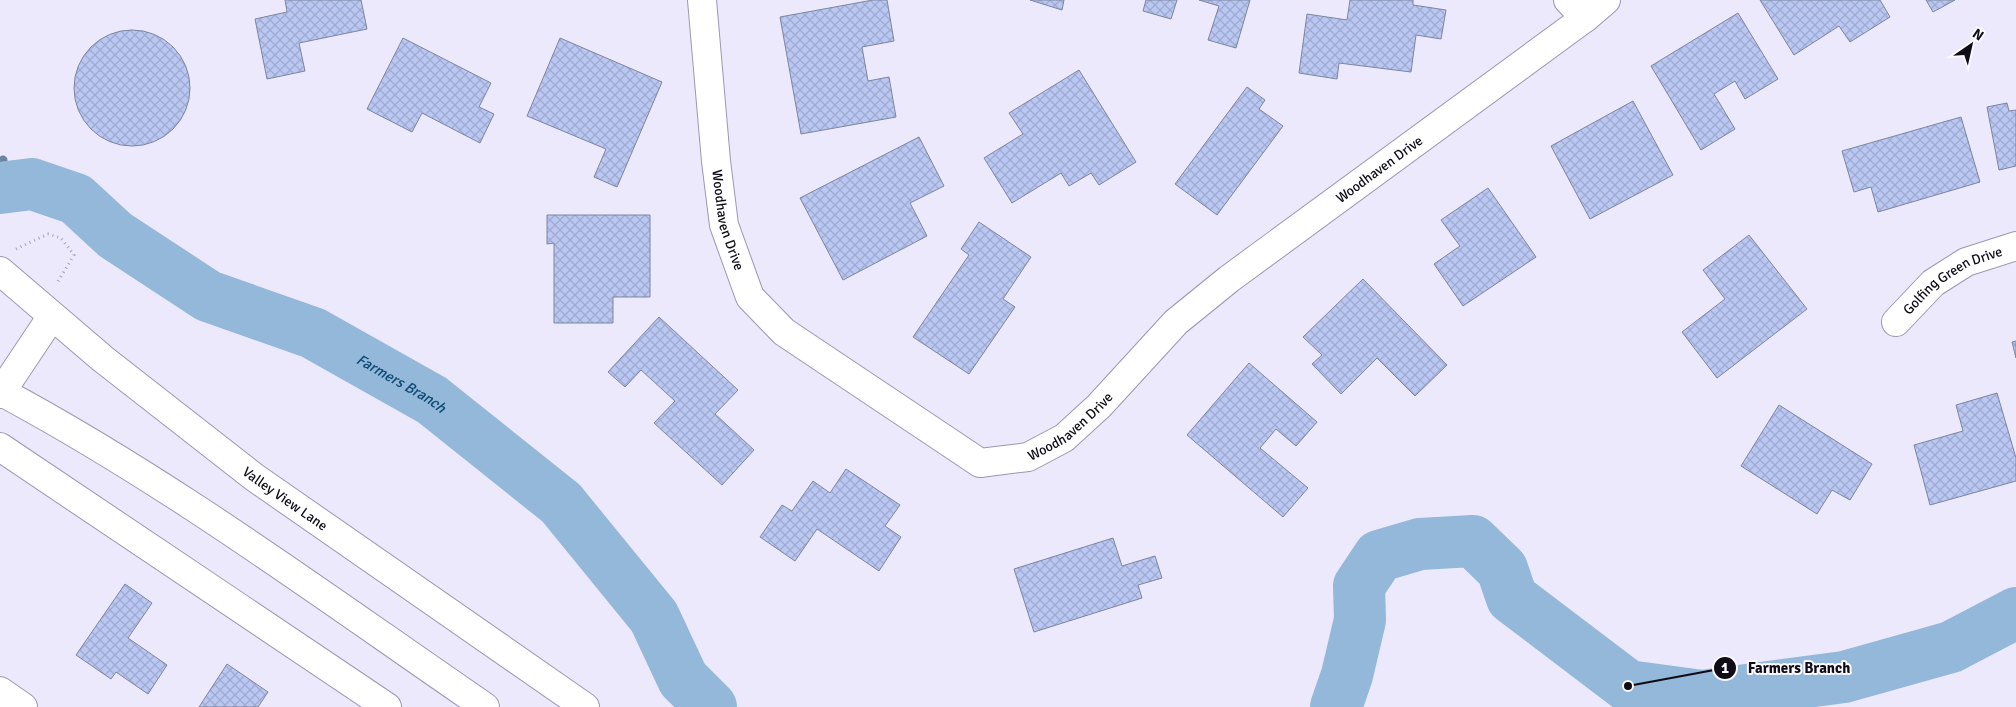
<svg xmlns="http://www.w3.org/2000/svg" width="2016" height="707" font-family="Signika,sans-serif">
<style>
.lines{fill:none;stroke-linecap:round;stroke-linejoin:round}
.stream{stroke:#6b849f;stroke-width:9}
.river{stroke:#93b8da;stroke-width:52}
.building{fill:url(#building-cross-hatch);stroke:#7c85a0}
.minor-casing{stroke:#9c96b2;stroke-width:30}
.major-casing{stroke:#9c96b2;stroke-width:30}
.path{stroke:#a7a3b3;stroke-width:3;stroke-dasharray:1 4;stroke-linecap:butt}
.minor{stroke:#fff;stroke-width:28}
.major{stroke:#fff;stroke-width:28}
.labels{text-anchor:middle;stroke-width:4;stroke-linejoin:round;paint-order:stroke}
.street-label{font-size:14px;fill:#0f0c16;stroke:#faf9ff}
.water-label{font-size:15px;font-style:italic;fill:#0d4a75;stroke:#faf9ff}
.leader{fill:none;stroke:#0f0c16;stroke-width:2}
.callout-dot{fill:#0f0c16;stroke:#faf9ff;stroke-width:2}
.mark-label{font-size:15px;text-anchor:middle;font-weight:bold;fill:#fff}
.callout-label{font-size:15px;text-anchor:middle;font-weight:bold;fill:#0f0c16;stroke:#faf9ff;stroke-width:4;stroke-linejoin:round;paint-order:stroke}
</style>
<defs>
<pattern id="building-cross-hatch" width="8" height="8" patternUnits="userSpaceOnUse" patternTransform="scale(1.25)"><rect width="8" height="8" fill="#b9c7f2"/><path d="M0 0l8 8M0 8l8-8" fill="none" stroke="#9eaacf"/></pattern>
</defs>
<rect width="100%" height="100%" fill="#ede9fc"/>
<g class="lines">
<path class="stream" d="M3,160L4,188"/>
<g class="river">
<path id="s1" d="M0,188L32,184L76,199L115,235L208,296L313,333L432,400L561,503L654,617L683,679L711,707"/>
<path d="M1336,707L1347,675L1360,620L1359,586L1379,556L1420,544L1473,541L1502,569L1512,598L1628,686L1702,696L1844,677L1951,647L2016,613"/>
</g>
</g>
<path class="building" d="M285,0H361L367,29L299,43L305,71L267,79L255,19L287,12Z
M873,0H887L894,41L862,47L868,81L889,77L896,117L801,134L780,17Z
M1030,0H1064L1062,10Z
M1146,0H1177L1171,19L1143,11Z
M1199,0H1250L1236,48L1208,40L1219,6Z
M1350,0H1413V5L1446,10L1441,39L1416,35L1411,72L1339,63L1337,79L1299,73L1307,14L1347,20Z
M1760,0H1880L1890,17L1850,42L1839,26L1794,55Z
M1926,0H1955L1933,12Z
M1738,13L1778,79L1745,99L1735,81L1714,94L1735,129L1701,150L1651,66Z
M74 88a58 58 0 1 1 116 0a58 58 0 1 1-116 0Z
M403,38L491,83L479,107L494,114L480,143L422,113L412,132L367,109Z
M560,38L662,82L617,187L594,177L606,149L527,116Z
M1079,70L1136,162L1099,185L1091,173L1069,186L1061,173L1012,203L984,158L1023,134L1009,113Z
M1247,87L1265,100L1259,109L1283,126L1217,215L1175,184Z
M1633,101L1673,175L1590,219L1551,146Z
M2007,103L2009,111L2016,110V166L1999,170L1987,107Z
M1961,117L1980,182L1878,212L1871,187L1854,192L1842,151Z
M919,137L944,186L910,203L927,236L843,280L800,198Z
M1488,188L1536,257L1463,306L1434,264L1460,246L1441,220Z
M547,215H650V297H613V323H554V243L547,244Z
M979,222L1031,257L1003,299L1015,307L969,374L913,337L969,255L961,249Z
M1749,235L1807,309L1717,378L1682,332L1725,299L1703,270Z
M1363,279L1447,365L1415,396L1377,358L1341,394L1312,364L1322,355L1303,337Z
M659,317L738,390L715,414L754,450L722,485L654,423L675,401L641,370L625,387L608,372Z
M2016,341V358L2012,342Z
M1249,363L1317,422L1296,446L1276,429L1260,448L1308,488L1283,517L1187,435Z
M1997,393L2016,458V481L1930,505L1914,445L1963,431L1956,405Z
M1779,405L1872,464L1850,500L1832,490L1817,514L1741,466Z
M846,469L900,505L885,526L901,537L879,571L817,529L795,561L760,537L782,505L792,511L813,481L830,493Z
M1113,538L1122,566L1155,556L1162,578L1138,585L1142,598L1034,632L1014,569Z
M125,584L152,603L128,638L167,665L148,694L116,672L111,679L76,655Z
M227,664L268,692L258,707H199Z"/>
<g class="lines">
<g class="minor-casing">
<g id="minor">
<path id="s2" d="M702,0L716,161L724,225L750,297L784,332L980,463L1028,457L1064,438L1099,406L1176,322L1229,279L1585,18L1606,0"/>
<path d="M1568,0L1585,18"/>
<path id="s3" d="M1896,322L1933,283L1966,262L2016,246"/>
<path d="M0,394L52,316"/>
<path d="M0,447L387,707"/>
<path d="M0,691L23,707"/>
</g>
</g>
<g class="major-casing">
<g id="major">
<path id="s4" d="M0,271L103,359L254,477L585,707"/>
<path d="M0,391C170,482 326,598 485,707"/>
</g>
</g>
<path class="path" d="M16,249L48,234L61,238L74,255L57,283"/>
<use href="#minor" class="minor"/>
<use href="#major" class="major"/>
</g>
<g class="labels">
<g class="street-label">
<text dy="5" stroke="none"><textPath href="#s2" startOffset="1092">Woodhaven Drive</textPath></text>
<text dy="5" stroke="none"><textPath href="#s2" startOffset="222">Woodhaven Drive</textPath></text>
<text dy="5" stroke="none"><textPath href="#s3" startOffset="72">Golfing Green Drive</textPath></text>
<text dy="5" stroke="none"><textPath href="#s2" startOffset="688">Woodhaven Drive</textPath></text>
<text dy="5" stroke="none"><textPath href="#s4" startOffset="365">Valley View Lane</textPath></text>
</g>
<g class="water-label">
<text dy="5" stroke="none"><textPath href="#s1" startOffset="456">Farmers Branch</textPath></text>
</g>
</g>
<path class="leader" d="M1628 686L1725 668"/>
<g class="callout-dot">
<circle cx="1628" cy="686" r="5"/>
<circle cx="1725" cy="668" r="12"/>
</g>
<g class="mark-label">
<text x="1725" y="673">1</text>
</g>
<g class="callout-label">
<text x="1799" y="673">Farmers Branch</text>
</g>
<g transform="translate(1971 45) rotate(34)" stroke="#faf9ff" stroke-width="4" paint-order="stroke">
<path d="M0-4L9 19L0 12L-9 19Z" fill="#0f0c16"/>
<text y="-8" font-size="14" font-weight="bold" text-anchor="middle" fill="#0f0c16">N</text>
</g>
</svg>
